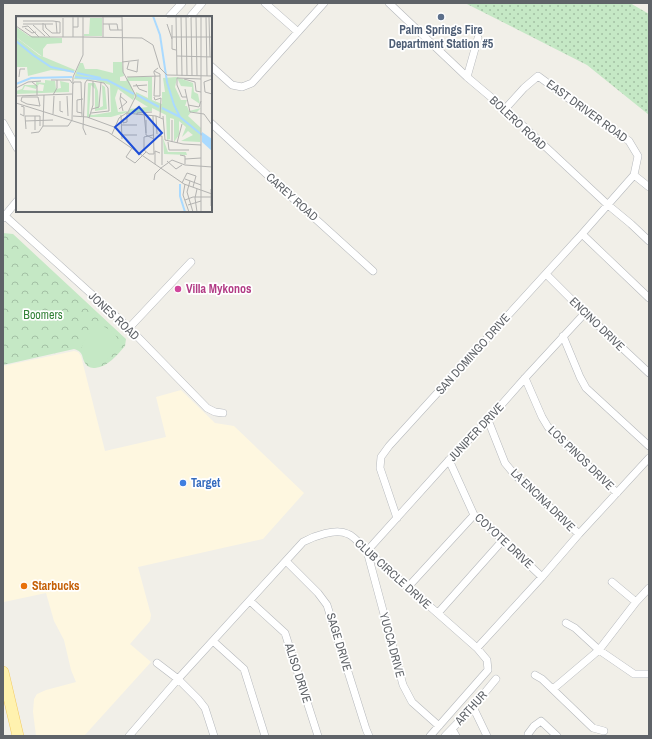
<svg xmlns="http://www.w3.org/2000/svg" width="652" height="739" font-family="'Archivo Narrow',sans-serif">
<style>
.commercial{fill:#fef7e0}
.grass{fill:url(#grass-dots)}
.forest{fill:url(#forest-crowns)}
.garden{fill:#c5e8c5}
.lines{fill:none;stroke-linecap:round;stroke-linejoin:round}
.street-casing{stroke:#b5b8bc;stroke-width:8}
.primary-casing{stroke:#f2c960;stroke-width:12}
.street{stroke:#fff;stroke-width:7}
.primary{stroke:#fff2af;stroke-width:11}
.service-dot{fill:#5c6f8a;stroke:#fff;stroke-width:1.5}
.hotel-dot{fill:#d1479c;stroke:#fff;stroke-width:1.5}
.shop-dot{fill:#3f7fe0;stroke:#fff;stroke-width:1.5}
.food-dot{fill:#e8710a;stroke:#fff;stroke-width:1.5}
.labels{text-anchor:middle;stroke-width:3.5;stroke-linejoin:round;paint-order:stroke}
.service-label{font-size:12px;font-weight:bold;fill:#4e5e75;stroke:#fff}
.street-label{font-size:12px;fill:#5f6368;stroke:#fff}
.hotel-label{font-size:12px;font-weight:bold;fill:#b23c85;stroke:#fff;text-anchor:start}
.park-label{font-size:12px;fill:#348238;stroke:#fff}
.shop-label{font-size:12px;font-weight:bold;fill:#366cbe;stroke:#fff;text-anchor:start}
.food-label{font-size:12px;font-weight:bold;fill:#c56008;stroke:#fff;text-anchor:start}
.inset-river{fill:none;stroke:#aadaff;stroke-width:2}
.inset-road{fill:none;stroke:#b3b3b1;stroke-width:1}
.view{fill:#1d4ed8;fill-opacity:0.15;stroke:#1d4ed8;stroke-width:2}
.inset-edge{fill:none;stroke:#5f6368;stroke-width:2}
</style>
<defs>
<pattern id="grass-dots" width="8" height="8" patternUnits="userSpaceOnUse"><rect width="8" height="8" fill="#c5e8c5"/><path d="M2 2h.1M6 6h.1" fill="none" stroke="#a3c0a4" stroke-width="1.8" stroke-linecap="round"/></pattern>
<pattern id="forest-crowns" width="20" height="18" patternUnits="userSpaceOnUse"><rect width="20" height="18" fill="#c5e8c5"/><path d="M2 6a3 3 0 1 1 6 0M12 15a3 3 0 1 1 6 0" fill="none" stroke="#a3c0a4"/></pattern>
</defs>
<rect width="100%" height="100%" fill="#f1efe8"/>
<path class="commercial" d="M74,351L78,352L81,356L105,451L166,437L156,397L181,390L215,423L234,426L304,493L263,539L138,567L151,615L150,621L130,644L151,662L84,736H36L33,712L34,699L37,694L46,690L76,682L71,670L64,640L54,621L46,593L4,602L3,597V366Z"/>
<path class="grass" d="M465,3H630L649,14V115L587,65Z"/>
<path class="forest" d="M3,233L13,234L126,339L125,346C116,356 109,366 95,368C91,368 87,367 85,363C81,356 84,352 74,349L3,365Z"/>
<path class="garden" d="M97,324C110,328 119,335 121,349H116L104,363C91,365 76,356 84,341C87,335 94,332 95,325Z"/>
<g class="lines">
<g class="street-casing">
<path id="street" d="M265,3L298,32
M389,3L467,77L505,109L608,205L631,224L649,241
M169,17L182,3
M190,17L202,3
M211,66L232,85L242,87L252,83L324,3
M467,77L478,38
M505,109L524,88L538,76L598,120L629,141L638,156L634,175L649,187
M3,123L17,148
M211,123L287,193L373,271
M5,216L129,328L207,408L215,412L223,413
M3,218L17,201
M582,234L649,298
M546,274L585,313L649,373
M129,328L191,262
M563,336L580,377L586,388L649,446
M525,378L542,417L548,427L617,493
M488,420L505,463L515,475L579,534
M449,460L474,515L503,540L542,577
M397,518L380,468L381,457L389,446L582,234L634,175
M286,561L318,593L327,605L366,729L369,736
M612,582L636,602
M408,587L474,515
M250,601L285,633L318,736
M438,613L503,540
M566,623L575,628L599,650L634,674H649
M213,641L244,669L265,736
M477,648L542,577L579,534L649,458
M157,663L178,679L198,699L205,708L214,736
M535,675L542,679L593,728L604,731
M553,689L599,650L636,602L649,588
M473,707L487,736
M439,726L412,702L403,685L367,551L449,460L488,420L525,378L585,313
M452,729L456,736
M129,736L178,679L303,542C314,536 336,528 348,534C354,536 362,546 367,551L477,648L487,660L488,670L430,736
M445,736L473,707L496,679
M528,736V734L534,726L541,721L557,736"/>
</g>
<g class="primary-casing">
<path id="primary" d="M3,672L18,736"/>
</g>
<use href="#street" class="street"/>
<use href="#primary" class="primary"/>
</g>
<circle class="service-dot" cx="441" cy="17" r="4"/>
<circle class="hotel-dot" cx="178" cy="289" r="4"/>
<circle class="shop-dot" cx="183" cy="483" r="4"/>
<circle class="food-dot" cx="24" cy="586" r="4"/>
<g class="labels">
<g class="service-label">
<text x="441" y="34">Palm Springs Fire<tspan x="441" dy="14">Department Station #5</tspan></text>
</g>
<g class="street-label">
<text transform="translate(587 111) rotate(36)" y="4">EAST DRIVER ROAD</text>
<text transform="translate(518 123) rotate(43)" y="4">BOLERO ROAD</text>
<text transform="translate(292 197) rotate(42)" y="4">CAREY ROAD</text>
<text transform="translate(114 316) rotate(43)" y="4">JONES ROAD</text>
<text transform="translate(597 324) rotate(44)" y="4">ENCINO DRIVE</text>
<text transform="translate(473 354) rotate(-48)" y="4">SAN DOMINGO DRIVE</text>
<text transform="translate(476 432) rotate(-47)" y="4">JUNIPER DRIVE</text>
<text transform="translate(581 458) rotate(44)" y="4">LOS PINOS DRIVE</text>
<text transform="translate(543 500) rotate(44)" y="4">LA ENCINA DRIVE</text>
<text transform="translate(504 541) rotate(43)" y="4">COYOTE DRIVE</text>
<text transform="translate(393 574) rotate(42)" y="4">CLUB CIRCLE DRIVE</text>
<text transform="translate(339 642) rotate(73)" y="4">SAGE DRIVE</text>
<text transform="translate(392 645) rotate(75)" y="4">YUCCA DRIVE</text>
<text transform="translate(298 673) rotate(72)" y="4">ALISO DRIVE</text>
<text transform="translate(471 708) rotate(-48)" y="4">ARTHUR</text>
</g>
<g class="hotel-label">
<text x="186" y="293">Villa Mykonos</text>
</g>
<g class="park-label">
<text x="43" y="319">Boomers</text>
</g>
<g class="shop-label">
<text x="191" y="487">Target</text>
</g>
<g class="food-label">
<text x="32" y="590">Starbucks</text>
</g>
</g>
<g transform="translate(16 16)">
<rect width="196" height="196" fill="#f1efe8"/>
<path d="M74,2H86V20H68V18H73ZM0,21L23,39L59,54L58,56L35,54L12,60L11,51H1ZM97,46H106L108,60L104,61V65H110L112,61H136V84L146,88V76H149L147,62L161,61L177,67L178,76L182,78L184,88L175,82L176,71L165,70L161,62L159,71L165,84H171L169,90H171L173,95L185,92L181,96H175L172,100L185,112L184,126L165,125L177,119L172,115L166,121L170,111L163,105V119L158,126V103L154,102V123L151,124L150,99L136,92V95L111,98L114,93L132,91L119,83L120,76L132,82V65H113L119,79L117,84L102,73L99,82L102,96L112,95L109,97L95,101H71L72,67H79L82,75L83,92L87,90L86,69L89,71L91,93L79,95V73L75,69L73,98L77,99L95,96L94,69L79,64L58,63L60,56L64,47H67L69,53H81L97,57ZM29,64L39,65L40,73L45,72L44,65L53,67V76L0,78V75L6,73L8,69H20V66L29,67ZM23,68L28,69L27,75L7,74L9,70L20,73ZM147,122L152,136H170L171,139L148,138Z" fill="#c5e8c5" fill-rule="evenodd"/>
<path d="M0,11L13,20L46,22V27L31,28L27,33V41L0,21Z" fill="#c5e8c5"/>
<path d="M186,116L196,123V135L186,126Z" fill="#aadaff"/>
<path class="inset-river" d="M137,0L144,19L151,66L158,89L164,101L186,119M0,25L17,39L35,51L58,56M61,57L85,62M59,61L91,64L118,78M0,68L15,62L56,61M121,79L143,91M146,92L164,101M164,168V180L169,196"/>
<path class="inset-road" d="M87,0V21M160,0L161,59M165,0L166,60M170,0L171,60M175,0L176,60M180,0L181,60M0,1H106M57,1V21M151,1H173M175,1H196M190,1L191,60M193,1L194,41M47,2V21M7,5H37M40,5L41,17M27,7V14L34,21M7,8H37M29,8L30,12L36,17H44V6L37,5M87,8H101L102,14M93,8L94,14H106M151,8L156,23V33L160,34M17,9L29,20M0,10L16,21H67M6,11L12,10L23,21M57,11H62V1M9,12L16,17L20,16M67,21L126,22L137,29L144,52L151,59L196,60M156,21H196M156,23V9M161,40L196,41V51M106,46L123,44M113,46L111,53L121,56L122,45M138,55L144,58V80H138L139,59L138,57V55L142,52M3,61L4,53H9M111,61L144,60M168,63L179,66L180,75L185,76M196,63L188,66L189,76L196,78M35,64H54L56,67M16,66L21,70V79M57,68L58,66H65L66,100M120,68L123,73L131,76M117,70L131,69M0,72L12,66L25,65M169,73L174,96L188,98L196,109M105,77L104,83L107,95M37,79L41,72V64M0,80L56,78M51,80L52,100M6,81H22L24,90L11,88L5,85ZM138,81L139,84L145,82L144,101M171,81H166L161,69V62L185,63M44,85V95L47,96M0,87L92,116L168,168L196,178M172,89L183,91L185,85M76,93L83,91L85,66M103,93L111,86L104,80M66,97L61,96V84L67,83M110,97L140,100L147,103M128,97L130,117M4,98L8,100V91L5,90M37,98L38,80M105,99L106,123M121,99V97L136,96M57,100L71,101L98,111M140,100L141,118M147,100L149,124L167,128L185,129M73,102L77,89V65M111,103H107V107L111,106V98M56,104L57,61L67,39V0M130,104V119L138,123M9,105L37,104M106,109H121M27,110H52L56,104M10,113L9,100H24V110M19,114V100M15,117L23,116L27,110L28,79M96,118L103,102L112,96L120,80L107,56L106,0M70,119L67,112L69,67L71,64L88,67L92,72L93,95L75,97M106,119H121M137,119L128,121V134L133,138H138L137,100M142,120H146V149M152,126L153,134H173M156,126V104M161,127L166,108M116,132L110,141L119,147L130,136M164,139L169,140V148M169,143L185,142M151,145L160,153L166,149M139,148V135L144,137M145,152L156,144L169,149L196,151M169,163L185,169M138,164L139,158L145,152M174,165L171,176L177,196M166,167L171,157L180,160L177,171M169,168L167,179L173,196M181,173L179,182L181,196M169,184L177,181H196M172,189L185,185M195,190V173M185,196V0"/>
<path class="view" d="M123,91L146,117L123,138L99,111Z"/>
<rect width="196" height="196" class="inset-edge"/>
</g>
<rect width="652" height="739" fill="none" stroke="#5f6368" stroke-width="8"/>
</svg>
